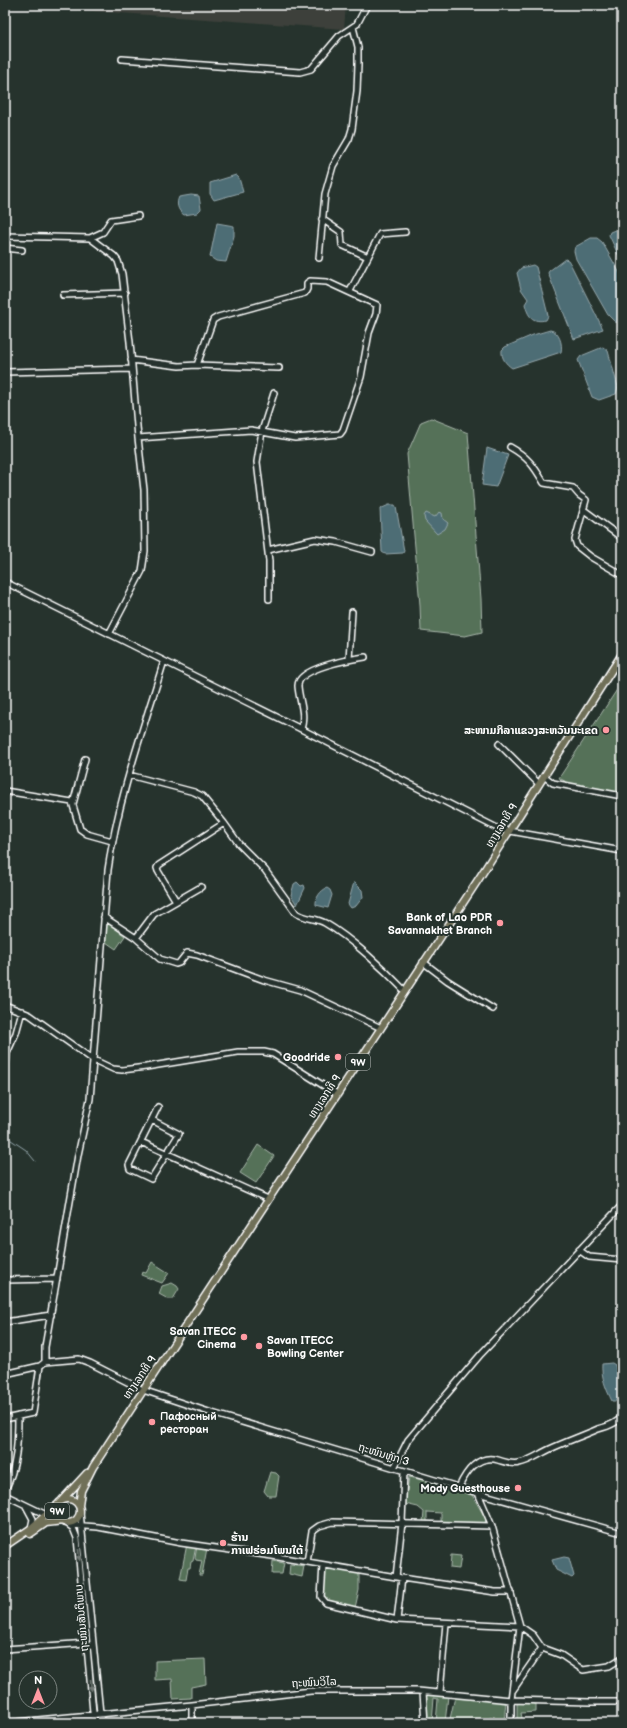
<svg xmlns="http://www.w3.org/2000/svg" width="627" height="1728" font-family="'Balsamiq Sans','Noto Sans Lao',sans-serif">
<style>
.built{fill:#3c413a}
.green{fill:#557159;stroke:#aab8ac;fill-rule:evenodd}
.water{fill:#4e6d75;stroke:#95a7ac}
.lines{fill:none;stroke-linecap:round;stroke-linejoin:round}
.stream{stroke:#95a7ac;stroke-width:1}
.minor-casing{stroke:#fff;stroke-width:8}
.major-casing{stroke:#fff;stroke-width:9}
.minor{stroke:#26332d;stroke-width:5}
.major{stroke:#706f59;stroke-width:6}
.oneway{fill:#727a76}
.poi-dot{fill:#ff9aa2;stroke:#26332d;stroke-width:1.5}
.labels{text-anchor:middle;stroke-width:4;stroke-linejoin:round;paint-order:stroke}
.shield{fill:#26332d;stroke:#bec2c0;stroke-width:1}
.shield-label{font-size:10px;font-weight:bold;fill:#fff}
.poi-label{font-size:11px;font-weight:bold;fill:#fff;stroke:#26332d;text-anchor:end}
.street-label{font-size:11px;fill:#fff;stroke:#26332d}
</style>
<rect width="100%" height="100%" fill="#26332d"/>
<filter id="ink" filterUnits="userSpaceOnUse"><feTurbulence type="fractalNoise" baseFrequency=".025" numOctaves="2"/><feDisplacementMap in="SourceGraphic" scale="8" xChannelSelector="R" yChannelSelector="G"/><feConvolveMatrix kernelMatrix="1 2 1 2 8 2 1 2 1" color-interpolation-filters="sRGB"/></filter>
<g filter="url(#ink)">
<path class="built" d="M7,5H346L344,29Z"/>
<path class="green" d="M431,418L468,433L481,599L482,632L465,636L421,631L420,605L407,454L421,422Z
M622,682V794L572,785L559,778Z
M106,922L125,936L116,949L103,940Z
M258,1145L274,1156L256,1183L240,1173Z
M152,1262L169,1273L162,1283L141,1275L142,1272L146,1273Z
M172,1283L177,1286L179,1289L173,1299H168L159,1294L162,1286Z
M270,1472L276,1473L279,1476L276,1496H268L264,1491Z
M409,1477L432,1482L472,1495L486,1519L485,1523L423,1522L424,1512L418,1507L405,1504ZM427,1512L441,1513V1522L427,1521Z
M187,1544L196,1546L193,1561L191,1562L190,1568H188L186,1580L180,1579Z
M197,1546L207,1548L202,1575H199L202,1561L196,1560L195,1558Z
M451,1555L461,1556L459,1569L450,1568Z
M273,1561L284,1563L282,1574H272Z
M290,1564L304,1566L302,1577L289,1574Z
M335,1568L359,1573V1590L355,1608L327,1601L323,1599L325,1569Z
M205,1659L206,1684L191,1687V1698L173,1699L172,1679L155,1680V1661Z
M426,1695L448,1696L445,1723H436L438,1699L434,1698L432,1723H427Z
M455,1697L506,1701L504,1723H490L494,1722V1716L488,1719L486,1723H449Z
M519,1702L536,1704V1712L521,1713L523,1723H517V1703Z"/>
<path class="water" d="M236,175L239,178L243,192L214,200L210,194V183Z
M191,195L199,196L201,209L197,213L184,215C177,210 176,203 179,197Z
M217,223L234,226V236L226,262L216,261L210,257Z
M622,227V263L609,235L610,232Z
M591,238H597L602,242L622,277V323L615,322L608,315L576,259L574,251L575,247Z
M565,259L568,260L570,263L603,329L574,339L548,273L549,271Z
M533,265L536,267L547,311L548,316L546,320C532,323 528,316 525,304L528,299L521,289L517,273L521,268Z
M550,330C559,331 563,344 561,352L512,368C506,364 501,358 502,350L505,347L533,335Z
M603,347L608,351L618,387L616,394L599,400L592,397L578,360L581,356Z
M487,448L508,455L496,487L482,485Z
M389,505H395L396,507L404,551L403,553L385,554L382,552L380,509Z
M439,512L442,513L443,519L448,523L445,529L437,534L425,521L424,516L426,513L435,517Z
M297,882L301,886L304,885L305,888L297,905L291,895L294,884Z
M354,882L362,890L363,897L356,906L351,908L348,904Z
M327,888L330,890L332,895L328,908L316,905C315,898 321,890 327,888Z
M612,1363L615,1365L622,1394L621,1401H612C606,1389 601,1377 602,1364Z
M564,1557L569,1558L574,1576L572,1578L556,1570L552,1560Z"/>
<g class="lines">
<path class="stream" d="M5,1136L26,1150L35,1161"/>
<g class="minor-casing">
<path id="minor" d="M122,59L300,72L311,69L339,36L357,24L367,5
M322,219L341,232L342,245L368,257
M5,236L90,238L114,256L118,261L122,274L130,342L138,438L144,490L145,551L142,571L109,634
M90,238L103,232L111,220L138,216
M5,248L22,250
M319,258L325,194L333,166L349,139L352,129L357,91L358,64V47L353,27
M350,291L380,234L405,232
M63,295L125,293
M131,360L179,366L197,365L213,320L218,317L305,293L307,289V283L310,281L327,282L377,305L376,314L369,333L361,377L343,430L340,434L295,438L251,430L138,438
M197,365L279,368
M5,372L131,369
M510,447C528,457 534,466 544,483L573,488L579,495L586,500L575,540L577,546L591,557L622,575
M584,510L622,538
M268,550L315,539L336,542L372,552
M5,582L301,729L499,829L622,851
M269,599V561L257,462L262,431L274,393
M349,659L352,612
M301,729C306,713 299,701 298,686C297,668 351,659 365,657
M499,744L539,784
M129,775L194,792L202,796L224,823L239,844L265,870L296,913C305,919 316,918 325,923C351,938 384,969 405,991
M544,776L553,783L622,796
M5,791L72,802L80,829L87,834L112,841
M73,804L85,759
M176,901L158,871L157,868L159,865L224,823
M104,917L136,938L160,959L176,964L179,963L187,953L197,955L264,980L300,990L381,1028
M136,938L154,914L201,887
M423,962L448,981L493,1009
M5,970L6,966
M5,1005L30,1015L92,1059L113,1069L122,1070L146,1067L238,1052H264L273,1054L337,1094
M6,1064L7,1053L16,1033L22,1011
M152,1120L179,1134L151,1179L130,1169L129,1165L158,1107
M141,1142L268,1199
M579,1250L589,1257L622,1260
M5,1280L57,1279
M5,1322L51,1315
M45,1362L79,1359L90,1363L143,1390L212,1413L478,1493L622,1533
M5,1374L40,1366
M5,1419L33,1413L40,1366L45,1362V1347L78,1155L90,1099L108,870C118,798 143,730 164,661
M394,1468L408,1440L481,1354L622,1205
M459,1487C466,1472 478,1454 498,1460C505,1462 511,1465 519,1463C530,1461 539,1454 550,1449C565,1442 582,1436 598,1429C606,1427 618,1423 622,1416
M5,1490C17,1467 18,1441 18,1416
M478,1493L492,1526L520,1626L511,1700V1723
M5,1495L59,1521
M26,1506L33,1519L31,1528
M80,1512L101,1723
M65,1522L73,1528L77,1538L94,1723
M71,1525L98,1527L181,1543L272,1556L402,1578L495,1592H511
M307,1562L312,1531L319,1526L333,1522L492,1526
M323,1565L321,1597L326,1603L397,1620L520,1626L533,1635L542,1648L513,1690
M396,1577L402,1523L404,1471
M397,1620L402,1578
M542,1648L561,1655L583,1670L609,1666L622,1658
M5,1649L87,1643
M423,1692L425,1723
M440,1692L446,1623
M5,1693L7,1723
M7,1723L192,1705L311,1691H418L511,1700L590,1702H622
M192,1723V1705"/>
</g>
<g class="major-casing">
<path id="major" d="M56 1511a12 12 0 1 1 24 0a12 12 0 1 1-24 0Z
M62,1500L87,1473
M79,1506L81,1491L93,1467L478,880L622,654
M30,1534L46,1523L63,1521
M5,1546L30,1529L57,1505"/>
</g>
<use href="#minor" class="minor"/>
<use href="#major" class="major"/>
</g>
<defs><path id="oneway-solid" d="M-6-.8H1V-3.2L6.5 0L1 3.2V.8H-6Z"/></defs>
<g class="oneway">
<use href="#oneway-solid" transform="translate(79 1555) rotate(84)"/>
<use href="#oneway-solid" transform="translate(91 1685) rotate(85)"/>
</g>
</g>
<g class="poi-dot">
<circle cx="606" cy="730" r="4"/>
<circle cx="500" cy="923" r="4"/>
<circle cx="338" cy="1057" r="4"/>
<circle cx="244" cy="1337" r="4"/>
<circle cx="259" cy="1346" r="4"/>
<circle cx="152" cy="1422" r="4"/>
<circle cx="518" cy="1488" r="4"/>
<circle cx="223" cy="1543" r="4"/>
</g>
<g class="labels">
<g class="shield">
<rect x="346" y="1054" width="24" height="16" rx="3"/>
<rect x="45" y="1503" width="24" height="16" rx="3"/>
</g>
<g class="shield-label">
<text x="358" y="1066">9W</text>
<text x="57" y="1515">9W</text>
</g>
<g class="poi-label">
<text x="598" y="734">ສະໜາມກິລາແຂວງສະຫວັນນະເຂດ</text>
<text x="492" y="921">Bank of Lao PDR<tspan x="492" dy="13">Savannakhet Branch</tspan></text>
<text x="330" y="1061">Goodride</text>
<text x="236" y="1335">Savan ITECC<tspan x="236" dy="13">Cinema</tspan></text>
<text x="267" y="1344" text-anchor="start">Savan ITECC<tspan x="267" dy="13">Bowling Center</tspan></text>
<text x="160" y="1420" text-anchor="start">Пафосный<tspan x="160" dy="13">ресторан</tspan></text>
<text x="510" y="1492">Mody Guesthouse</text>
<text x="231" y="1541" text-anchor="start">ຮ້ານ<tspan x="231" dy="13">ກາເຟຮ່ອມໂພນໃຕ້</tspan></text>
</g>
<g class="street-label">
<text transform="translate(501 825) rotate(-58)" y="4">ທາງເລກທີ 9</text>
<text transform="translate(324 1096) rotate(-57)" y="4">ທາງເລກທີ 9</text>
<text transform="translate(139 1377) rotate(-56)" y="4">ທາງເລກທີ 9</text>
<text transform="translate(384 1454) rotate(17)" y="4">ຖະໜົນຫຼັກ 3</text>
<text transform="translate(81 1618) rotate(-95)" y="4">ຖະໜົນສັນຕິພາບ</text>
<text transform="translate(314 1682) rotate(-3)" y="4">ຖະໜົນວິໄລ</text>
</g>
</g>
<rect width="627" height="1728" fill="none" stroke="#26332d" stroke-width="20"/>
<rect x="10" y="10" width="607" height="1708" fill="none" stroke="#fff" stroke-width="1.5" filter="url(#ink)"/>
<g transform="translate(38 1690)"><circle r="19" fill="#26332d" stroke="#7d8581"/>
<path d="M0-3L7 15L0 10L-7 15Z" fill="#ff9aa2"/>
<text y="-6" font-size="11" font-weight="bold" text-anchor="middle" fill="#ffffff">N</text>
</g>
</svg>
